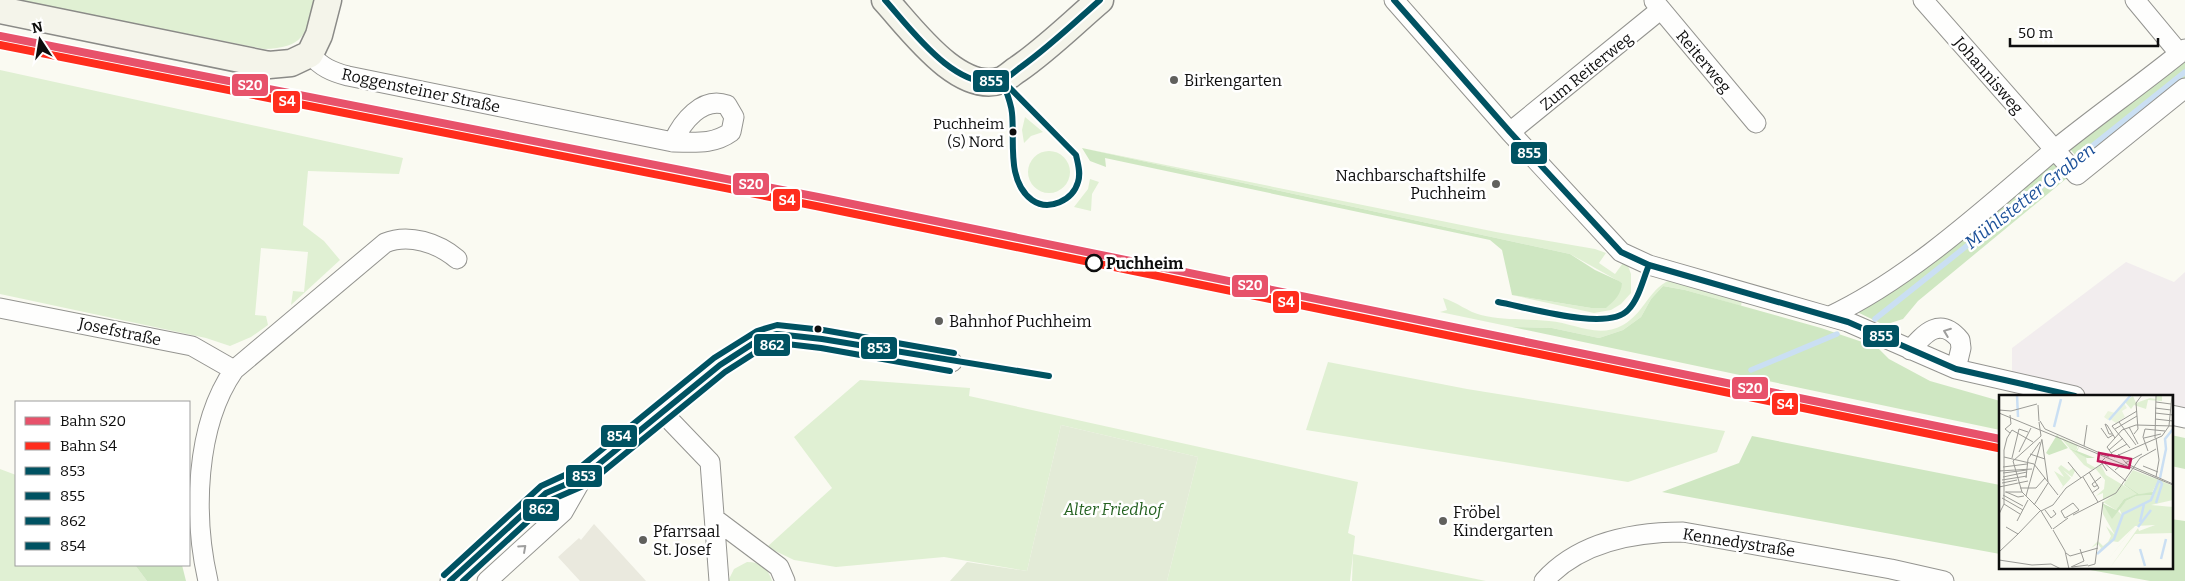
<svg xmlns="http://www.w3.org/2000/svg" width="2185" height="581" font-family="Bitter,serif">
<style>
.industrial{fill:#f2edee}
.green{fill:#e0f0d3}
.forest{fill:#cfe7c2}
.cemetery{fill:#e3ebd7}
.plaza{fill:#eae9de}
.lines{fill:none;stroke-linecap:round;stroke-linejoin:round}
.stream{stroke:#cadff3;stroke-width:5.5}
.street-casing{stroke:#949490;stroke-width:21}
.secondary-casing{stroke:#8a8a87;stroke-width:29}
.street{stroke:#fefefd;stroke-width:19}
.secondary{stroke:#f4f4ea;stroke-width:26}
.bus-1-casing{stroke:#fff;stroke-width:10}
.bus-2-casing{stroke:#fff;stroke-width:10}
.bus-3-casing{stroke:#fff;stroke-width:10}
.bus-4-casing{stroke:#fff;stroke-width:10}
.bus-1{stroke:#005262;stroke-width:6}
.bus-2{stroke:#005262;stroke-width:6}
.bus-3{stroke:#005262;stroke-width:6}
.bus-4{stroke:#005262;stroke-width:6}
.rail-1-casing{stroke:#fff;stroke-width:11}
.rail-2-casing{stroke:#fff;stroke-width:11}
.rail-1{stroke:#e7526b;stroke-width:8}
.rail-2{stroke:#ff2d1d;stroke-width:8}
.oneway{stroke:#9e9e9d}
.poi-dot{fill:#60605d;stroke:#fff;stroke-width:2}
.bus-dot{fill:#0d0d0d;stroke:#fff;stroke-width:2}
.stop-dot{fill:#fff;stroke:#0d0d0d;stroke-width:2.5}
.labels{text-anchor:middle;stroke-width:5;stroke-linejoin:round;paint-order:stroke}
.bus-label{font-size:15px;fill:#0d0d0d;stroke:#fff;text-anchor:end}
.street-label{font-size:16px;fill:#0d0d0d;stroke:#fff}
.poi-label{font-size:16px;fill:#0d0d0d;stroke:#fff;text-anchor:start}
.stop-label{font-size:16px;font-weight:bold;fill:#0d0d0d;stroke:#fff;text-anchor:start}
.park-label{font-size:16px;font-style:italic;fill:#256221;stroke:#fff}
.water-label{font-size:18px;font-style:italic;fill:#1d5199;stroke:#fff}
.inset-river{fill:none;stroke:#cadff3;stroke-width:2.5}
.inset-road{fill:none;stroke:#9b9b96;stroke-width:1}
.view{fill:#c2185b;fill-opacity:0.15;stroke:#c2185b;stroke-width:2.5}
.inset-edge{fill:none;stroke:#0d0d0d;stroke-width:2.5}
.line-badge{stroke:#fff;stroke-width:2}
.badge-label{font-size:14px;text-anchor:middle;font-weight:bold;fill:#fff}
</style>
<rect width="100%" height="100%" fill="#fafaf2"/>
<path class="industrial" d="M2126,262L2174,282L2185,272V418L2171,415V396H2075L2012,383V348Z"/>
<path class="green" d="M15,0H314C307,35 303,48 264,49Z
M0,70L403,158L399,174L308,171L303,225L324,241L340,260L291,305L293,291L304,292L308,252L261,248L255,315L266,316L268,325L251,337L230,346L206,338L0,294Z
M1025,117L1043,132L1031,136L1024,143L1022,130Z
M1082,148L1496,232L1595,249L1606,253L1599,263L1615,274L1623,263L1628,266L1631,274V293L1621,304L1611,310L1594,313L1512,295L1591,308L1622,283L1570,254Z
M1028 172a21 21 0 1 1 42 0a21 21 0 1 1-42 0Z
M1090,179L1099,182L1092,194L1091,211L1074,207L1088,189Z
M1675,278L1742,300L1741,306L1685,290L1663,286L1651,299L1641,317L1623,330L1599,338L1552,328L1512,327L1440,312L1447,310L1443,298C1457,302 1468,312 1481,315C1504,321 1526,318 1549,321C1575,323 1597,339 1623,325C1646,312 1648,287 1675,278Z
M1328,362L1467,389L1725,431L1717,452L1628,482L1306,430Z
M860,380L970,388L969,396L1358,482L1348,533L1355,536L1350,581H1167L1198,457L1061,425L1027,571L944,557L836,567L794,560L767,547L832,488L794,437Z
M0,469L16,475V565H135L147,581H0Z
M1353,554L1486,581H1352Z
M747,562C760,562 768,568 772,581H728L734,569Z"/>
<path class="forest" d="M2185,56V82L2083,164L2070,149Z
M1082,148L1570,254L1595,270L1619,281L1622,283C1621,295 1615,300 1606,308H1591L1512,295L1502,250L1490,240L1105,158L1106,167L1090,161Z
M2054,162L2067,178L1918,301L1903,319L1884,325L1853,310Z
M1663,286L1685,290L1821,328L1877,347L1889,359L1930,381L2000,401V430L1512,327L1552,328L1599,338L1623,330L1641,317L1651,299Z
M2171,435L2185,438V469L2171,466Z
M1752,436L2000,485V554L1662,492L1739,463Z
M2171,519L2185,521V581H2150L2074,567H2171Z
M135,565H182L186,581H147Z"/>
<path class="cemetery" d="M1061,425L1198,457L1167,581H950L967,562L1027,571Z"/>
<path class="plaza" d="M594,524L646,581H580L558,557L579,538L581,540Z"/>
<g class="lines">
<path class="stream" d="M1875,319L2185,72
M1751,370L1837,334"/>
<g class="street-casing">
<path id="street" d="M1394,0L1510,132L1621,252L1649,265L1848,322L1956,369L2075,396
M1923,0L2077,175L2185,88
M2135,0L2179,53
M1654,1L1756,123
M310,54C321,67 332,72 348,76L673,142C694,142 713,145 731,132L734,117L727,105C702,96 682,122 673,142
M1510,132L1660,10
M0,308L192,346L234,370
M1830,316C1909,279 1986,208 2053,151C2096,116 2142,84 2185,49
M1910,350C1925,333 1940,316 1960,340L1961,348L1956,369
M663,413L710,462L719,581
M2171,415L2185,418
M715,519L779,567L785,581
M208,581C193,516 195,426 234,370L385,243C409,233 438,243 457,259
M450,581L546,493L583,477L720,365L760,339L777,334L822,339L952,362
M487,581L563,512L583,477
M1544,581C1579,542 1634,532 1683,532L1891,569L1944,581"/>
</g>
<g class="secondary-casing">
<path id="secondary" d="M885,0C910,27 959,96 1002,80C1007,78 1013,72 1018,69C1047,49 1073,23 1100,0
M0,10L269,65L291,63L310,54L319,35L328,0"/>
</g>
<use href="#street" class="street"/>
<use href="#secondary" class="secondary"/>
<g class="bus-1-casing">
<path id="bus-1" d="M450,581L546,493L583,477L720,365L760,339L777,334L822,339L1049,376"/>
</g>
<g class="bus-2-casing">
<path id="bus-2" d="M885,0C910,28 958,95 1002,80C1009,78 1015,71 1021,67C1049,47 1074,23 1100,0
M1394,0L1510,132L1621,252L1649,265L1848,322L1956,369L2075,396
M1002,80L1076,155C1078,164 1081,173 1078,182C1073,200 1049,212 1032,200C1006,181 1015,141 1012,113C1011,102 1006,91 1002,80Z
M1498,302C1526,307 1608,332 1628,310C1639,299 1643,279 1649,265"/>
</g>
<g class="bus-3-casing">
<path id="bus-3" d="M463,581L551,500L588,484L725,372L764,347L778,343L821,348L950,371"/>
</g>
<g class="bus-4-casing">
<path id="bus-4" d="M444,575L541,486L578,469L714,358L757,331L777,325L823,330L954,353"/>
</g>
<use href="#bus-1" class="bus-1"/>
<use href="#bus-2" class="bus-2"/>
<use href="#bus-3" class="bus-3"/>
<use href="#bus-4" class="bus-4"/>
<g class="rail-1-casing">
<path id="rail-1" d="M0,36L818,197L2000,439"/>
</g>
<g class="rail-2-casing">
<path id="rail-2" d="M0,45L816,206L1998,448"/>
</g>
<use href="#rail-1" class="rail-1"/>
<use href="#rail-2" class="rail-2"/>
</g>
<defs><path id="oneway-chevron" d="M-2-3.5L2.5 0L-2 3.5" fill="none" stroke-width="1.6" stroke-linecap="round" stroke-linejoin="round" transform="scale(1.25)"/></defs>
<g class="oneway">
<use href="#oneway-chevron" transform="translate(1947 332) rotate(-159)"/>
<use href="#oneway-chevron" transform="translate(523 548) rotate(-42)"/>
</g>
<g class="poi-dot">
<circle cx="1174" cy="80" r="5"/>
<circle cx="1496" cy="184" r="5"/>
<circle cx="939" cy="321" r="5"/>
<circle cx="1443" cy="521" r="5"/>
<circle cx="643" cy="540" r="5"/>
</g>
<g class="bus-dot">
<circle cx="1013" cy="132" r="4.5"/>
<circle cx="818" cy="329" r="4.5"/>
</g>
<circle class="stop-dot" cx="1094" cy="263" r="8"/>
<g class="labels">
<g class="bus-label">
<text x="1004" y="129">Puchheim<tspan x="1004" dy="18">(S) Nord</tspan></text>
</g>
<g class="street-label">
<text transform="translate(1704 61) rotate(50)" y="6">Reiterweg</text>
<text transform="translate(1586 71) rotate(-39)" y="6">Zum Reiterweg</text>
<text transform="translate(1989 75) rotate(49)" y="6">Johannisweg</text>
<text transform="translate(421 90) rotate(12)" y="6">Roggensteiner Straße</text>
<text transform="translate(120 331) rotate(12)" y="6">Josefstraße</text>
<text transform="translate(1739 542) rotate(9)" y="6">Kennedystraße</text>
</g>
<g class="poi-label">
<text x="1184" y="86">Birkengarten</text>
<text x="1486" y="181" text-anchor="end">Nachbarschaftshilfe<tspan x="1486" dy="18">Puchheim</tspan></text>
<text x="949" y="327">Bahnhof Puchheim</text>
<text x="1453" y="518">Fröbel<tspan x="1453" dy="18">Kindergarten</tspan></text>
<text x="653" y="537">Pfarrsaal<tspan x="653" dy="18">St. Josef</tspan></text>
</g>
<g class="stop-label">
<text x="1106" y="269">Puchheim</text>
</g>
<g class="park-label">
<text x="1113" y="515">Alter Friedhof</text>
</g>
<g class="water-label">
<text transform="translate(2030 196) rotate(-38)" y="6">Mühlstetter Graben</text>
</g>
</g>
<g transform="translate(1999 395)">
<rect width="174" height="174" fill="#fafaf2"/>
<path d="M157,0H163V6L149,5L147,14L135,10L132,14L126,7L134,1L137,8L151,3L157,4ZM61,42L79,50L77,56L73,54L87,62L88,68L97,73L102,70L107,80L139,99L125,104L117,115L104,107L114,101L104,105V98L97,101L105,94L106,85L96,73L93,75L85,70ZM62,70L70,76L74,73L76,76L73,82L64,75L72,83L61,95L64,91L55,76L65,82L59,73ZM134,75L159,85L153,98L140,99L125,89ZM165,87L174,91V105L152,110L174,112V138L136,139L110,174L139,133L140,136L156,130L136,131L104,171L135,132L119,147L112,146L100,156L102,153L99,149L92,153L99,146L104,151L109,147L112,141L107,131L116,140L104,119L103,108L113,123L118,115L123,120L120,113L127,106L137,101L155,100L159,88Z" fill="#e0f0d3"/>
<path d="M58,40L69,53L77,56L81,50L78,56L96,63H88L69,53L50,60L47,58ZM134,73L165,87L159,88L160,85L154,100L137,101L127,106L113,124L103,108L117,115L125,104L138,99L125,90V89L140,99L154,97L159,85Z" fill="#cfe7c2"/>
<path d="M125,8L128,13L123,16L126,22L117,28L111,24L115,18L109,25L105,22L109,16L116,18Z" fill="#eaf4dd"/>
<path class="inset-river" d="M18,0L19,22M110,25L132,0M55,32L62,4M161,83L167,54L166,44L174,34M157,108L163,89L161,86M141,127L145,109M139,132L152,115M141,154L146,171M98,159L115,144L124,119L152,105L160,85M162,164L167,144"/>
<path class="inset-road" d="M157,7L172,9M39,10L40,26M156,13L172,15M0,15L12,16L38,9M0,18L174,90M156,18L174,20M11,20L12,29L6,34L11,38M156,24L174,26M41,26L46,34L110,62M40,27L42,41L14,66L23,97L42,116L53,134M120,27L137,50M170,31L173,0M130,32L139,49M102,33L109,43L114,40M116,34L138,21M113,39H110L106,29L108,30L116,43M135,39L139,34L137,8L143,0M145,43L162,39M156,43L157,0M157,43L160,65L157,82M43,45L49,87M85,51L88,30M108,52L115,62L163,41L170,31M108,52L123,35L137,30L174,31M131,53L113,31L138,16M110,55L124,43M149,56L144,42L146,34L166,36M20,57L32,33M112,58L128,49M31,59L46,64M119,59L128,69L174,89M5,62L35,69M13,63L20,34L29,37M106,63L102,67L108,76M69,67L82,83M105,68L127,86M126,68L143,59M35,69L59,100M144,71L159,77M4,72L28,69M116,75L122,70L129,73M0,76L33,74M90,77L100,93L93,98M4,78L28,75M4,82L28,77M84,82L99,107M27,83L29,64L41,47M3,85L28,81M3,88L18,85M99,90L95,92L93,89L102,82M0,92L29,86M21,93H37L46,83M6,97H23M7,97L19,102L25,101M4,100L24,111M27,101L43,44M3,103L24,115M74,108L80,115L66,123L62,116ZM5,109L21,119M35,110L49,88M46,115L52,123L57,119L54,115M42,116L54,110L67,93L107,66M0,119L5,109V55L8,43L13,35L34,47M74,120L117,98L141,63L157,54M18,126L29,105M7,132L19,139L41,116M54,134L69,123M54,135L66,156L70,174M0,157L19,139M67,158L71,161L99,153M0,165L33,170L52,169L62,174M89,171L96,169L104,107M72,172L85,166L81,154M73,172L89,170"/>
<path class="view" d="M100,58L132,64L130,73L99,66Z"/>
<rect width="174" height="174" class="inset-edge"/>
</g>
<g class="line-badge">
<rect x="972" y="69" width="38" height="24" rx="5" fill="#005262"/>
<rect x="231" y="73" width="38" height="24" rx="5" fill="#e7526b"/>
<rect x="272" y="90" width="29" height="24" rx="5" fill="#ff2d1d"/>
<rect x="1510" y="141" width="38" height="24" rx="5" fill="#005262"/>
<rect x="732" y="172" width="38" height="24" rx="5" fill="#e7526b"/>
<rect x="772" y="188" width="29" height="24" rx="5" fill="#ff2d1d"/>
<rect x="1231" y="274" width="38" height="24" rx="5" fill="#e7526b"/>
<rect x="1272" y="290" width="28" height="24" rx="5" fill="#ff2d1d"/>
<rect x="1862" y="324" width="38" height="24" rx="5" fill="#005262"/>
<rect x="753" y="333" width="38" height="24" rx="5" fill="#005262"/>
<rect x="860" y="336" width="38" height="24" rx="5" fill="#005262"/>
<rect x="1731" y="376" width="38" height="24" rx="5" fill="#e7526b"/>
<rect x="1771" y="392" width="28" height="24" rx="5" fill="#ff2d1d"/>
<rect x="600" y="424" width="38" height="24" rx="5" fill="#005262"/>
<rect x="565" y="464" width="38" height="24" rx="5" fill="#005262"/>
<rect x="522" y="498" width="38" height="24" rx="5" fill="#005262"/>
</g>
<g class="badge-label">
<text x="991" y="86">855</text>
<text x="250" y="90">S20</text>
<text x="287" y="106">S4</text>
<text x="1529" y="158">855</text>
<text x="751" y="189">S20</text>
<text x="787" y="205">S4</text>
<text x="1250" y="290">S20</text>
<text x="1286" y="307">S4</text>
<text x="1881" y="341">855</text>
<text x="772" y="350">862</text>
<text x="879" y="353">853</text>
<text x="1750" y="393">S20</text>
<text x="1785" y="409">S4</text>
<text x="619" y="441">854</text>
<text x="584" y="481">853</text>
<text x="541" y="514">862</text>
</g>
<rect x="15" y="401" width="175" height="165" fill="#ffffff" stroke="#9e9e9e"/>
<rect x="25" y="417" width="25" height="8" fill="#e7526b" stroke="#9e9e9e"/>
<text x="60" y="426" font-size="15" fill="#0d0d0d">Bahn S20</text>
<rect x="25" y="442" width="25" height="8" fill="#ff2d1d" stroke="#9e9e9e"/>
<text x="60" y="451" font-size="15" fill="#0d0d0d">Bahn S4</text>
<rect x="25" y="467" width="25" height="8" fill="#005262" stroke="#9e9e9e"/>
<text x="60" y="476" font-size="15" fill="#0d0d0d">853</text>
<rect x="25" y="492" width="25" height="8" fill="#005262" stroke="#9e9e9e"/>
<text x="60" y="501" font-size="15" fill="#0d0d0d">855</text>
<rect x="25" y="517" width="25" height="8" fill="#005262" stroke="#9e9e9e"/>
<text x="60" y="526" font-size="15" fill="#0d0d0d">862</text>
<rect x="25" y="542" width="25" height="8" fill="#005262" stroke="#9e9e9e"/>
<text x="60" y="551" font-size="15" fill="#0d0d0d">854</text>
<g transform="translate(40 40) rotate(348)" stroke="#ffffff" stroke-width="4" paint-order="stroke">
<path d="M0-4L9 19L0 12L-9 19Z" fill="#0d0d0d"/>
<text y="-8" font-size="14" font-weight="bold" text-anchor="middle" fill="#0d0d0d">N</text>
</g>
<path d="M2010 38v8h148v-8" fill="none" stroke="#0d0d0d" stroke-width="2.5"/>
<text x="2018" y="38" font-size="15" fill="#0d0d0d" stroke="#ffffff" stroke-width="4" paint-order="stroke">50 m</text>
</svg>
